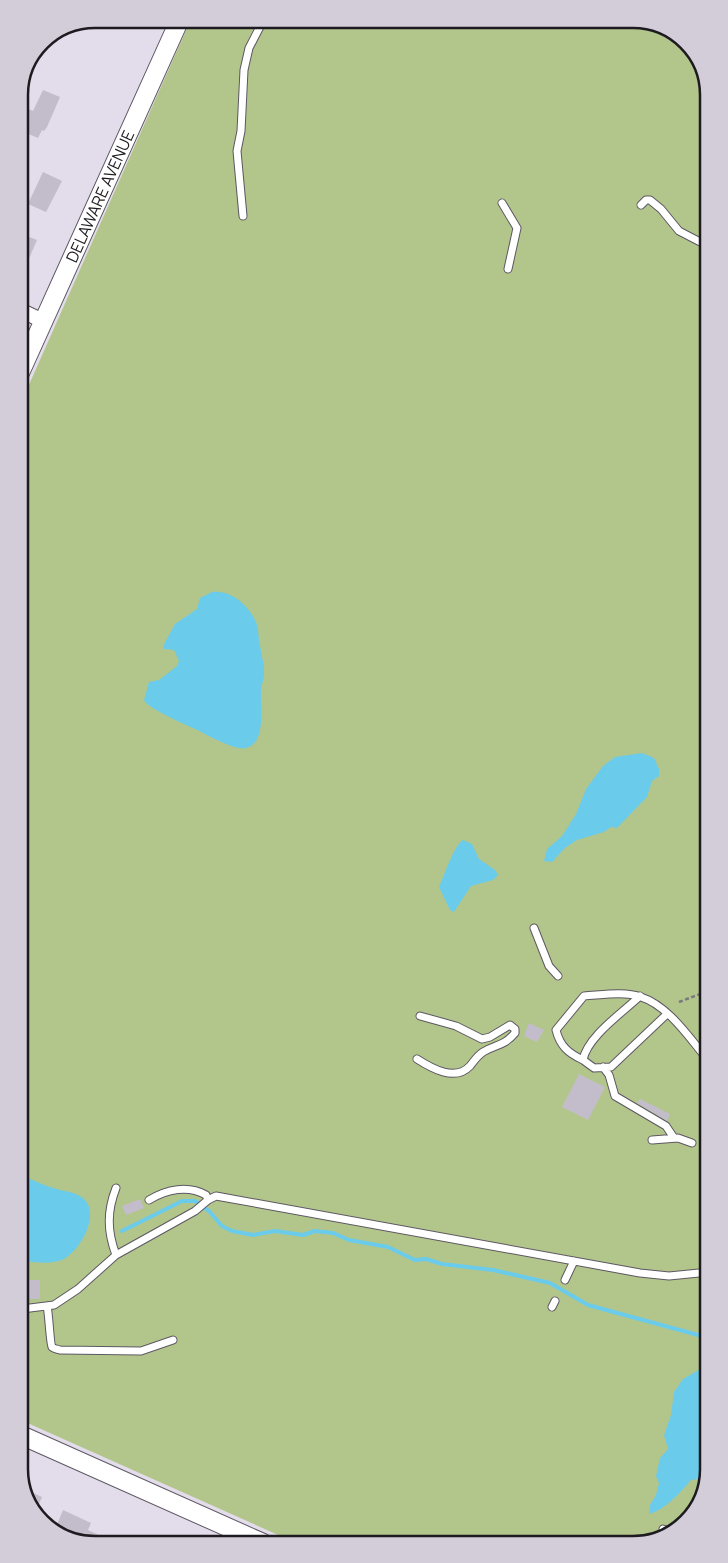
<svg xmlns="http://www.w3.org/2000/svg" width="728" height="1563" font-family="Manrope,sans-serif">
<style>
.green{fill:#b2c68b}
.water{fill:#6bcbeb}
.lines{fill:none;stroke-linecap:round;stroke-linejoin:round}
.stream{stroke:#6bcbeb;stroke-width:4}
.building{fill:#c3bdcb}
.service-casing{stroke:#5d5763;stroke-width:9}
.minor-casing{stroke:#5d5763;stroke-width:16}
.tertiary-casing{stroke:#5d5763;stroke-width:20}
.path{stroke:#7c7780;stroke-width:2.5;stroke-dasharray:4 2.5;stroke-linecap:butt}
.service{stroke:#fff;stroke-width:7}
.minor{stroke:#fff;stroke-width:14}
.tertiary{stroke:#fff;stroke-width:18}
.labels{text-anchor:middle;stroke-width:4.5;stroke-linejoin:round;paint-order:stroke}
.street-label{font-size:16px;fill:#1d1b20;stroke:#e3dcea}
.rim{fill:none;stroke:#1d1b20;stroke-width:2.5}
</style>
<rect width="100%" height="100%" fill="#e3dcea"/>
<path class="green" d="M191,19H638L679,34L705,70L709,1468L696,1511L658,1540L296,1543L23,1421L20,405Z"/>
<path class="water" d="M212,592C230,589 249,605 256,622C259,629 258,637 260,645C261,655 265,665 264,675C264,680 261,685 261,690C260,705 267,743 246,748C234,751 204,733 193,728C182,723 147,708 144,700L149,682L159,680L177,666L179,661L174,650L164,649L163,646L175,624L197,609L200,598Z
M642,753L654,758L659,769V776L652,781L647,797L617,828L611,827L604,832L577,840L565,848L552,862L544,861L547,849L562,836L576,814L586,789L603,766L615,757Z
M463,840L472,844L479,859L495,870L498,875L493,880L471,886L454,912L450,910L439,887C444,876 454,845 463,840Z
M22,1176C31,1179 41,1184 50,1187C61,1191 74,1191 83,1198C101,1213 81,1250 64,1259C52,1265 35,1262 22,1261Z
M709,1364L708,1474L699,1479L691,1480C680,1493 666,1509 649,1514L650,1505L656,1495L659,1483L656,1476L660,1458L668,1449L664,1435L671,1415L674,1392L683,1379Z"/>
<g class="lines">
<path class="stream" d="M122,1231L182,1201H195L209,1211L222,1226L232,1231L253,1235L275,1231L303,1235L315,1231L333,1233L349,1240L388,1247L415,1260L426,1259L442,1264L493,1270L550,1283L588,1305L709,1338"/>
</g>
<path class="building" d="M43,90L60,97L47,127L44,131L42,130L38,138L19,130V105L33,111Z
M43,172L62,181L46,212L28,204Z
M19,233L37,240L19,282Z
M529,1023L544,1030L537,1042L524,1036Z
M579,1074L605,1087L588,1120L562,1107Z
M640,1099L670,1114L667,1121L637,1103Z
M140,1199L144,1208L126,1215L122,1206Z
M22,1280H40V1299H22Z
M23,1488L42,1497L36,1511L23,1493Z
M63,1510L91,1523L88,1530L101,1536L98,1544L86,1543L87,1541L56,1527Z"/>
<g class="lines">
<g class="service-casing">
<path id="service" d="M502,203L517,228L508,269
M641,205L646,200H650L661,209L679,231L706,245
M243,216L237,151L241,131L244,70L249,48L264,19
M534,928L549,966L558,976
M640,996C622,1013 587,1037 583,1060L594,1068L611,1067L667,1014
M417,1059C431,1068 455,1082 470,1066C474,1061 477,1056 483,1052C496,1044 503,1047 515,1033V1029L510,1025L490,1037L482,1039L456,1026L420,1016
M583,1060C568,1053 560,1046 556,1030L584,996C602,995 624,991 641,997C669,1006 690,1039 708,1060
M603,1067L609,1075L615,1096L666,1126L674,1138
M652,1140L678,1138L692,1143
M116,1188C107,1211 107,1231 116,1255
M149,1200C167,1189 188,1185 206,1195L208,1200
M565,1280L574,1261
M47,1306C49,1314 50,1344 52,1347C54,1349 57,1349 60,1350L141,1351L173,1340
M552,1307L555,1301
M22,1309L54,1305L78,1289L116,1255L195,1211L208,1200L216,1196L640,1273L669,1276L709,1272
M663,1529L670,1531"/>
</g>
<g class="minor-casing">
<path id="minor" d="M20,310L43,321"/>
</g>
<g class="tertiary-casing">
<g id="tertiary">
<path id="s1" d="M20,373L180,19"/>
<path d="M23,1436L263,1543"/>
</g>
</g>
<path class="path" d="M679,1002L708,991"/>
<use href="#service" class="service"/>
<use href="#minor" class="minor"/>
<use href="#tertiary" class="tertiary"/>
</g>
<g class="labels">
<g class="street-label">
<text dy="6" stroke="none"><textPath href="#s1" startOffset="194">DELAWARE AVENUE</textPath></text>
</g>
</g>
<path d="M0 0H728V1563H0ZM95 28H633A67 67 0 0 1 700 95V1469A67 67 0 0 1 633 1536H95A67 67 0 0 1 28 1469V95A67 67 0 0 1 95 28Z" fill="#d3cdda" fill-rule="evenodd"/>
<path class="rim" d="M95 28H633A67 67 0 0 1 700 95V1469A67 67 0 0 1 633 1536H95A67 67 0 0 1 28 1469V95A67 67 0 0 1 95 28Z"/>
</svg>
